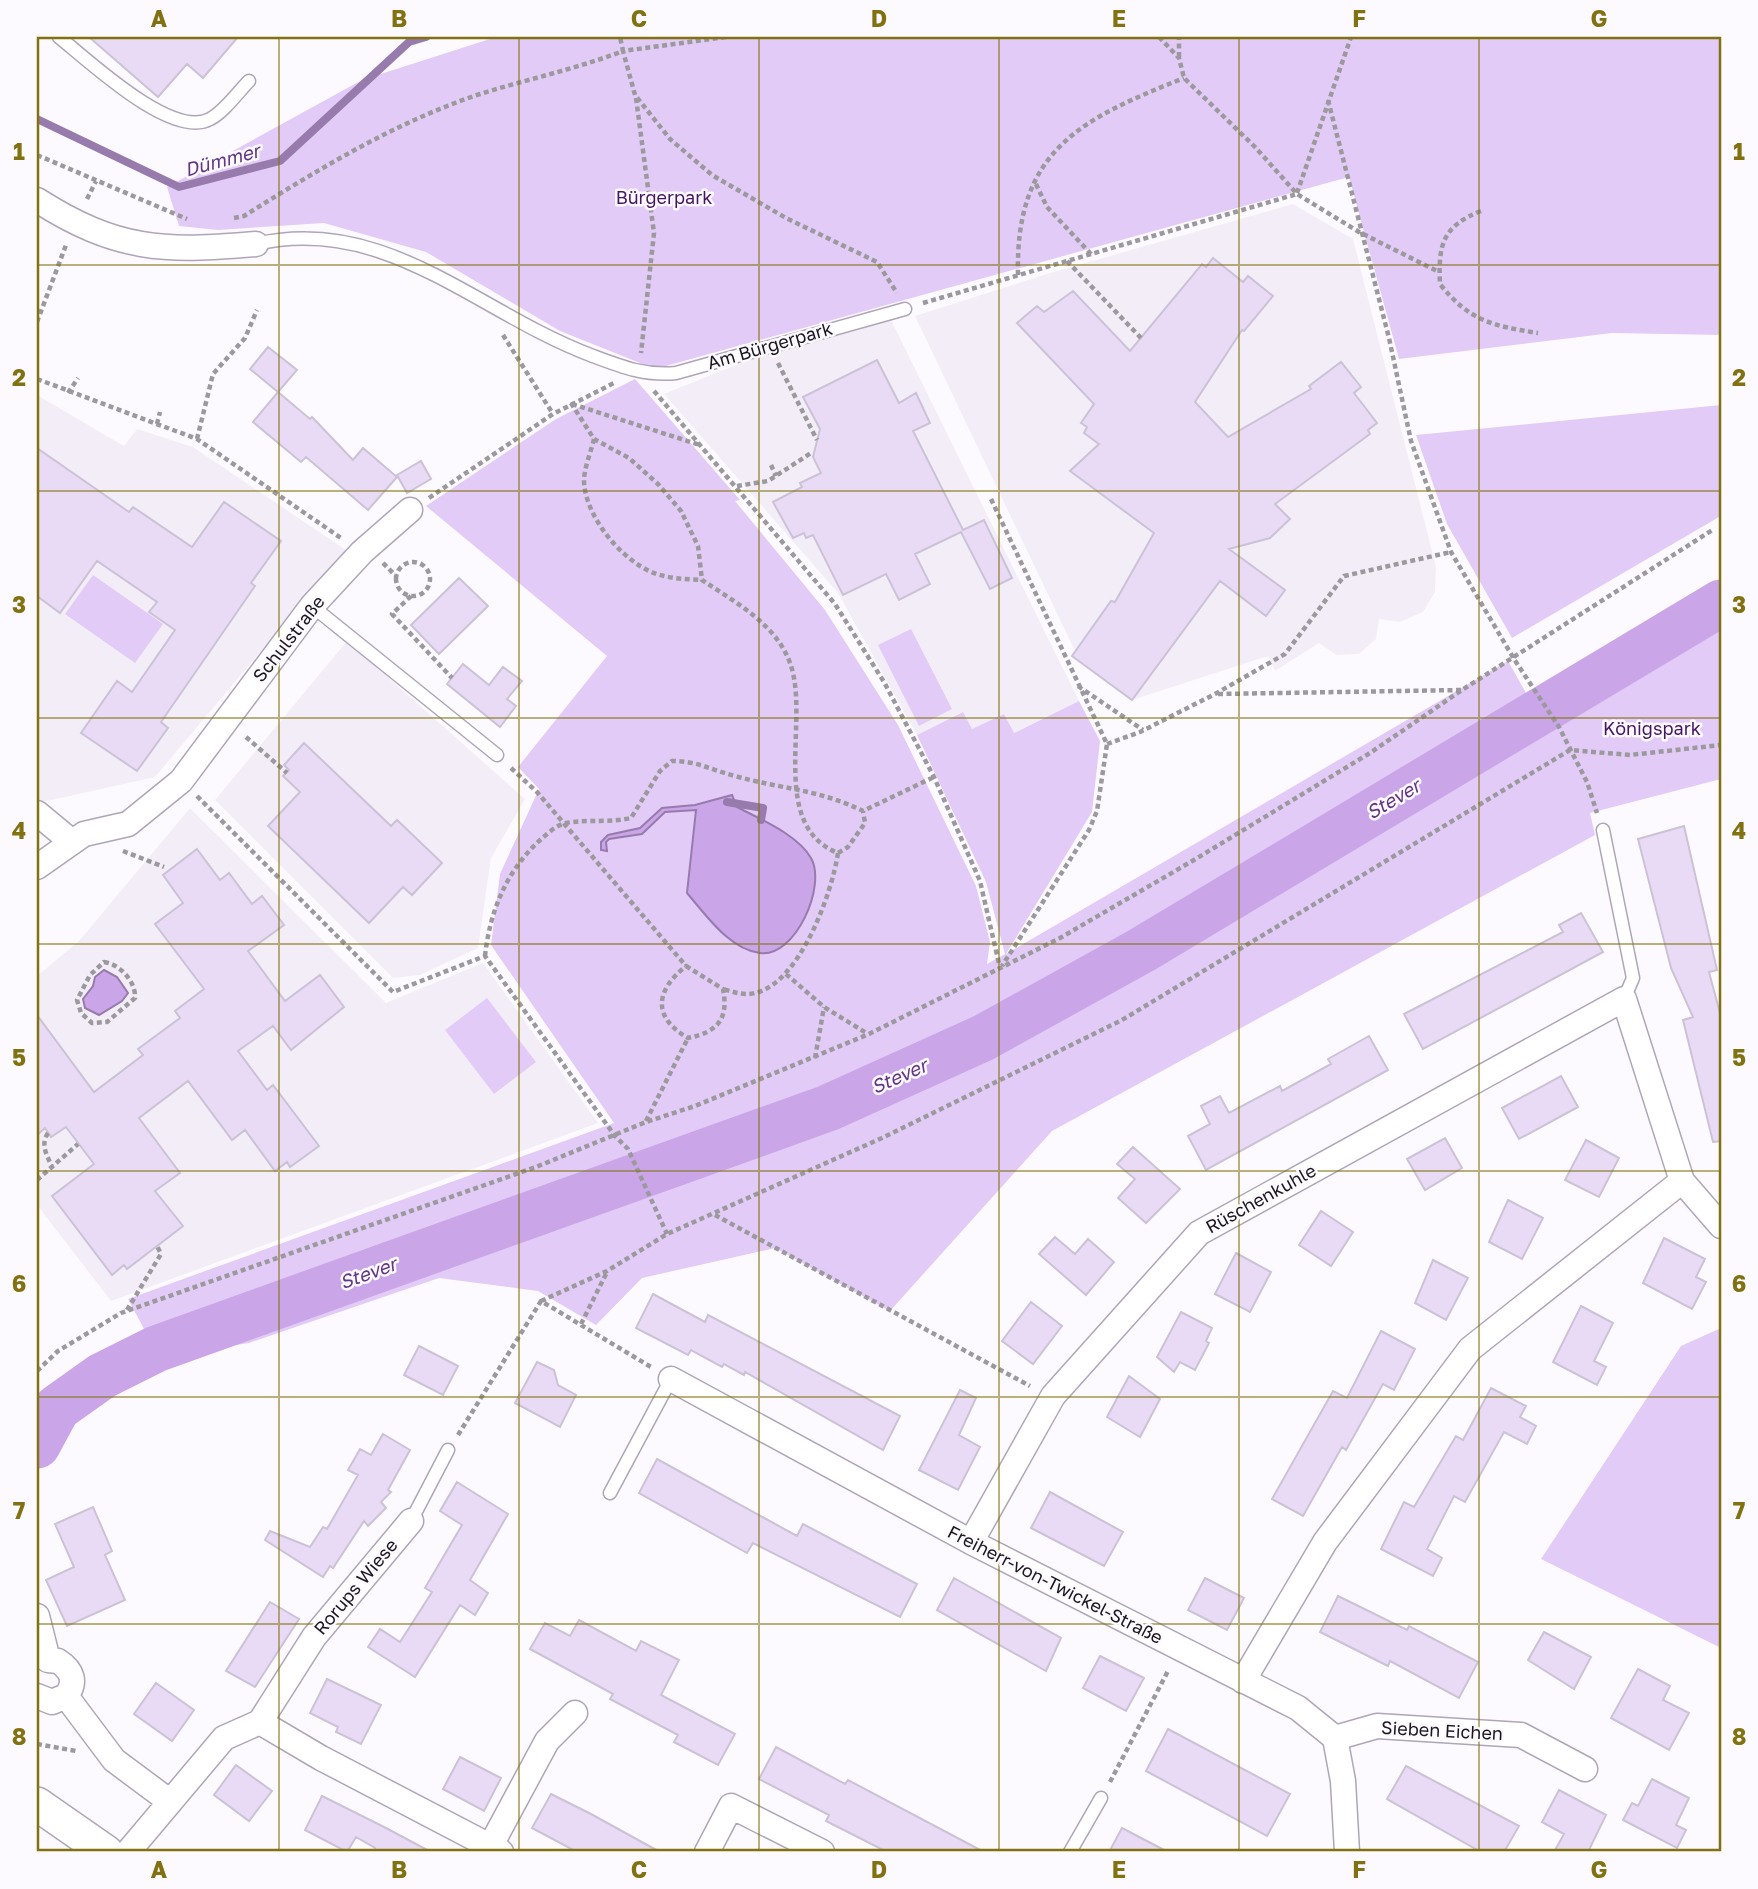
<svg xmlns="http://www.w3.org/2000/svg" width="1758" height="1889" font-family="'Golos Text',sans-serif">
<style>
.built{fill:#f3edf8}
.green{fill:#e2cbf6}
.water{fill:#caa6e9;stroke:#967bac;stroke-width:2}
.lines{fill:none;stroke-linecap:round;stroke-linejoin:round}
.stream{stroke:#967bac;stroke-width:8}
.river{stroke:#caa6e9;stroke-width:47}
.building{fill:#e9dbf6;stroke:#ccc2d6;stroke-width:2}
.lane-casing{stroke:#afa5b9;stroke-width:15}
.street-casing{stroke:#afa5b9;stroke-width:27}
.secondary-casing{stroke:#afa5b9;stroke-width:36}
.path{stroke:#9c999e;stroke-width:4.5;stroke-dasharray:5 3.5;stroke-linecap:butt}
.lane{stroke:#fff;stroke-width:12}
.street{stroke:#fff;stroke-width:24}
.secondary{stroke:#fff;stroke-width:33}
.grid{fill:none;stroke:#817110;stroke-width:2;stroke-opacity:0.55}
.labels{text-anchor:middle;stroke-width:5;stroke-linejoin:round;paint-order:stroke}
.park-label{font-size:18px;fill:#441562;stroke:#fdfaff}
.street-label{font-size:18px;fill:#1b171e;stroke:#fdfaff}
.water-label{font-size:19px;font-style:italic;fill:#633684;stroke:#fdfaff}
.neatline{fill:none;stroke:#817110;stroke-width:2.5}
.grid-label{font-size:23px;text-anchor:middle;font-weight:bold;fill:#817110}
</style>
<rect width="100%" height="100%" fill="#fdfaff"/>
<path class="built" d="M1293,204L1353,239L1436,567L1435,592L1423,612L1400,622L1379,619L1376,639L1359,654L1336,655L1319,643L1275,671L1268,656L1132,700L1072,656L1075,651L915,316L1050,273Z
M891,320L1079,701L1013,733L1004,714L972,730L962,712L917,735L838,593L664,394L751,359Z
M37,395L124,446L137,429L193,447L346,550L155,777L38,803Z
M347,641L525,799L491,858L478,948L420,975L393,978L215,800Z
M190,808L386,1003L483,963L598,1123L111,1301L37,1205V976L79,941Z"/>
<path class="green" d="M496,37H1721V335L1612,333L1399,359L1349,177L655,369L560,331L426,252L324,223L218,230L179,226L167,187L362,80Z
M635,379L740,500L735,501L825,610L898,725L976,886L990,942L987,964L1005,954L986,882L917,735L963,712L972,729L1004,714L1014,733L1079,701L1100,741L1092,812L1006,954L1508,661L1540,718L1721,615V779L1590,813L1595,835L1052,1131L890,1311L775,1248L642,1278L596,1325L538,1291L439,1278L249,1343L159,1357L128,1299L614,1123L491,945L500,874L539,789L518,767L607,656L426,506L556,419Z
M1721,405L1719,517L1512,638L1447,524L1416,435Z
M93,575L163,624L135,663L65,614Z
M911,629L952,709L919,726L878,645Z
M487,998L536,1062L494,1094L445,1030Z
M1721,1328V1648L1541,1559L1681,1346Z"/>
<path class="water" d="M732,795L737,807C760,819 798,835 811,858C827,886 795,958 760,953C729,949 706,915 687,893L696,810L665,812L642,834L609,839L606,842L607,851L601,850V842L608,835L640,828L662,808L695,805Z
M104,970L117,977L128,993L122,1001L99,1015L85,1008L83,999L93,986L95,977Z"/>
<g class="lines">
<path class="stream" d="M37,119L179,187L280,161L409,42L426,37
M727,802L763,808L761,820"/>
<path class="river" d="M37,1445L57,1408L102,1376L156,1349L828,1108L983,1038L1142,950L1721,603"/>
</g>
<path class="building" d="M89,37H238L203,78L187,64L158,97Z
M1213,258L1243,282L1248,276L1273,296L1244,331L1242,330L1195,402L1228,437L1311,389L1309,386L1341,362L1361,387L1354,393L1377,423L1368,430L1370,434L1275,504L1290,519L1270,538L1229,549L1285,590L1266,616L1220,581L1132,700L1072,656L1111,601L1115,602L1154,533L1070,471L1099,444L1084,433L1087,427L1081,423L1094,404L1017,323L1037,306L1044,312L1073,291L1130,351L1202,264L1206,267Z
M268,347L297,370L278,392L250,369Z
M877,360L899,403L916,393L930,423L913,431L963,530L984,520L1012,578L990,589L961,532L915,554L930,584L899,600L886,574L843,595L813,535L806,538L804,533L793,538L773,502L802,487L800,483L821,473L813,457L820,429L803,397Z
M278,392L310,419L312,417L353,460L363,448L397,477L368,510L306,457L301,462L253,422Z
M37,448L129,512L133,507L192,547L224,502L281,541L251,583L255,586L161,722L168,728L137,771L81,733L117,681L132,692L175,630L149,612L157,602L97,561L60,613L37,596Z
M421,461L431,479L407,493L397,475Z
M459,578L488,606L439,654L411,625Z
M463,664L489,685L503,667L522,681L507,699L516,706L500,727L447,684Z
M304,743L391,826L397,820L442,863L412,895L403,887L369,923L268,826L300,792L283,776L289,770L284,765Z
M1684,826L1717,970L1709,972L1721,1017V1141L1713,1142L1683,1020L1693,1017L1671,968L1638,839Z
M197,849L220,880L229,873L252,904L262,896L284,925L248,951L285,1001L320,975L344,1007L291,1050L273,1026L238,1051L267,1090L273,1085L319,1146L290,1167L287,1162L275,1171L245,1130L232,1140L188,1081L139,1118L180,1173L155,1191L183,1226L127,1269L124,1265L112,1275L52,1196L94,1164L66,1127L51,1137L45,1128L37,1135V1015L94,1092L143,1055L138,1049L180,1018L175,1011L204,989L155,924L183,903L163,875Z
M1581,913L1603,952L1423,1049L1404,1014L1563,932L1559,925Z
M1369,1036L1388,1070L1206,1170L1188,1136L1210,1124L1201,1106L1220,1096L1229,1113L1280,1086L1282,1091L1331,1064L1328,1059Z
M1561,1076L1578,1107L1519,1139L1502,1108Z
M1445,1138L1462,1168L1425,1190L1407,1159Z
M1586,1140L1619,1158L1599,1197L1565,1180Z
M1133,1147L1180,1189L1146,1223L1118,1198L1135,1179L1117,1164Z
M1508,1200L1543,1218L1522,1259L1489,1242Z
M1321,1211L1353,1232L1331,1266L1299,1245Z
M1055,1237L1075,1254L1088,1239L1114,1262L1086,1295L1039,1254Z
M1664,1238L1705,1259L1696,1277L1706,1282L1692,1309L1643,1283Z
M1236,1253L1271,1272L1250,1312L1215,1294Z
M1433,1260L1468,1278L1446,1320L1415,1303Z
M653,1294L705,1322L708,1315L900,1416L883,1450L745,1372L744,1375L724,1364L722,1367L691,1350L688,1355L636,1328Z
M1031,1302L1062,1326L1033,1364L1002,1341Z
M1581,1306L1613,1323L1594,1361L1606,1367L1597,1385L1553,1362Z
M1181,1312L1212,1328L1206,1341L1209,1343L1195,1370L1180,1362L1174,1372L1157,1357Z
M1381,1331L1415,1349L1394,1390L1383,1384L1346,1450L1342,1447L1303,1516L1272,1499L1333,1391L1347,1398Z
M419,1346L458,1366L443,1395L404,1375Z
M537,1362L554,1370L558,1385L576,1395L560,1427L515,1403Z
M1129,1376L1160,1399L1140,1437L1107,1417Z
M1491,1388L1526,1406L1520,1417L1536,1426L1527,1444L1504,1432L1465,1502L1454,1496L1427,1549L1442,1558L1433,1576L1381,1549L1404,1502L1414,1507L1456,1436L1463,1440Z
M960,1390L976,1398L959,1435L980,1447L958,1490L919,1470Z
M383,1434L410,1450L388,1490L391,1492L381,1502L386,1508L368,1526L364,1521L333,1568L330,1566L323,1577L265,1540L270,1531L310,1547L323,1527L327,1529L358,1475L348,1470L360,1449L371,1455Z
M657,1459L797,1536L803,1524L917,1584L900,1617L753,1543L747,1553L639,1493Z
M457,1482L508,1514L470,1580L488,1593L475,1615L460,1605L415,1677L368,1647L380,1629L400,1642L432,1592L425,1588L462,1525L440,1511Z
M1050,1492L1123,1532L1104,1566L1031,1528Z
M93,1507L112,1551L105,1555L125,1600L67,1626L46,1580L74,1567L55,1524Z
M954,1578L1061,1638L1046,1671L937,1610Z
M1205,1578L1244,1598L1227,1630L1188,1610Z
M1338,1596L1407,1630L1409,1626L1478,1662L1459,1698L1390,1661L1388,1666L1320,1632Z
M270,1602L299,1619L255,1687L226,1671Z
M579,1620L636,1651L641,1641L679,1660L661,1695L735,1734L718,1765L674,1742L678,1735L610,1699L613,1694L530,1649L545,1623L570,1636Z
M1544,1632L1591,1657L1574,1689L1528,1660Z
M1100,1656L1144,1678L1126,1711L1083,1688Z
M1638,1669L1670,1686L1663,1700L1689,1713L1669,1750L1611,1718Z
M327,1679L381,1705L361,1744L336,1732L338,1727L310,1713Z
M156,1683L194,1710L172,1741L134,1714Z
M1168,1729L1290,1794L1267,1836L1146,1771Z
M776,1747L845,1784L848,1780L984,1852H887L826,1821L829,1815L759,1779Z
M460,1757L501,1778L484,1811L443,1789Z
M236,1765L272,1791L249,1821L214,1795Z
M1406,1766L1519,1826L1504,1852H1481L1387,1799Z
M1652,1779L1689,1798L1676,1825L1686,1830L1677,1848L1623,1820L1632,1803L1638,1806Z
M1559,1790L1606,1815L1588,1852H1554L1564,1834L1542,1822Z
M551,1794L591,1814L660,1852H577L532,1828Z
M322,1796L386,1828L431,1852H373L375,1848L356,1837L347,1852L305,1830Z
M1122,1828L1168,1852H1109Z"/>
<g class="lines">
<g class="lane-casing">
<path id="lane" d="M59,37C88,60 172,140 210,119C224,112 238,92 249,81
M256,244C387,214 479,314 593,356C622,367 645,376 676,373L905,309
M312,606L497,755
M1603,830L1633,978L1624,999
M610,1493L671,1379
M411,1521L448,1450
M1070,1852L1101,1798"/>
</g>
<g class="street-casing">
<path id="street" d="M37,200C117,251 164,252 256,244
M37,813L72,842
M37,867L84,834L128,824L181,781L312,606L362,552L410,510
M671,1379L971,1542L1298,1708L1335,1738L1343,1781L1347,1852
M971,1542L1053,1396L1199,1233L1624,999L1682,1181L1721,1226
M37,1616L48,1660L58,1661C72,1670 77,1682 66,1696L114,1760L169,1801
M1243,1681L1325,1542L1470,1349L1682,1181
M37,1696L52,1702L66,1696
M260,1722L321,1758L501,1852
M1335,1738L1377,1726L1521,1735L1585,1769
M490,1847L547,1741L575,1713
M128,1852L224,1738L260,1722L314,1637L411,1521
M707,1852L731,1806L822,1852"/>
</g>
<g class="secondary-casing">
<path id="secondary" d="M37,1804L106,1852"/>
</g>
<path class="path" d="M726,37L623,51L635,95L670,139L712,175L786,218L877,262L897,293
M1159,37L1179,58L1184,78L1255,147L1297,194L1359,232L1439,272
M1179,57V37
M636,98L654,233L641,353
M1328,100L1389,338L1411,441L1451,552L1514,659L1559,727L1587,782L1597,813
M37,155L187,219
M1036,184L1047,207L1091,254
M1297,193L1351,37
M87,199L96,181
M1481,211C1443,226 1438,244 1440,284C1469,321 1493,326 1538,333
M234,218L244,216C319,169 396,122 480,94C528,79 576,69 623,51L620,37
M1067,261L1141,338
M1018,275C1015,150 1081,119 1184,78
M923,303L1297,194
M37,322L66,245
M503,335L553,414
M778,363L817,440
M37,379L197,439L341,538
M654,391L835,604L884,682L934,777L980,881L1000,968
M68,393L78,378
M571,403L594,439L629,458L658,484L681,511L698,546L702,580C735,602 776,624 790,663C811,719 767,825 838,853C832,893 800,983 755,993C744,996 734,992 723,989
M572,404L700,445
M157,424L160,412
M197,439L213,374L245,338L257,310
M594,439C591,452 584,468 584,481C585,519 628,569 664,576C676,579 689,579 702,580
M771,465L776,476
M737,486L768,481L811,453
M429,498L553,414L614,383
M991,499L1107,744L1097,811L1089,830L1002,966
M396 579a17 17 0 1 1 34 0a17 17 0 1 1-34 0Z
M383,563L396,576
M411,596L392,614L452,678
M1078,686L1143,730
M1218,694L1461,690
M246,737L287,773
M1107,744L1140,732L1215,694L1285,654L1344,576L1451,552
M511,768L537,792L686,966
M197,796L393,992L485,956L615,1136L628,1149L667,1234
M123,851L164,867
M838,853L848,847L865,823L863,811
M485,956C490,911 506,872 539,841C547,834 556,825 566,823C588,819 610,823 631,818L660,771L672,761C698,761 711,770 735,776C781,789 818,789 863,811L934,777
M104,962C120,964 136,982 135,998L107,1022L92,1023L81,1013L77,1000L90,975Z
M686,966L723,989C729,1020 717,1032 688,1038C652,1017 655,991 686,966Z
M786,974L824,1007L868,1034
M815,1058L824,1007
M646,1121L688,1038
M48,1133C40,1145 47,1155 52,1167
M37,1180L78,1144
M715,1215L1030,1386
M541,1301L607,1271L667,1234L882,1138L1122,1020L1570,750L1630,755L1721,745
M127,1310L161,1254L157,1246
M581,1324L607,1272
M37,1371L58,1351L121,1313L536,1167L646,1122L695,1106L869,1034L1060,938L1194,860L1370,753L1462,690L1714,529
M458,1435L541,1301L651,1367
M37,1744L76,1751
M1110,1782L1169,1669"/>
<use href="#lane" class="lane"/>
<use href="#street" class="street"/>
<use href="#secondary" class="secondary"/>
</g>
<path class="grid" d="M279,37V1852M519,37V1852M759,37V1852M999,37V1852M1239,37V1852M1479,37V1852M37,265H1721M37,491H1721M37,718H1721M37,944H1721M37,1171H1721M37,1397H1721M37,1624H1721"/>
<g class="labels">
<g class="park-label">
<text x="664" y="204">Bürgerpark</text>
<text x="1652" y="735">Königspark</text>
</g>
<g class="street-label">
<text transform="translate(770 346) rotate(-16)" y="6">Am Bürgerpark</text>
<text transform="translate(289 639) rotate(-52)" y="6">Schulstraße</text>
<text transform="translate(1261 1199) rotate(-29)" y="6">Rüschenkuhle</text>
<text transform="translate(1055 1585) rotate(27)" y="6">Freiherr-von-Twickel-Straße</text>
<text transform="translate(356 1587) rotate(-50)" y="6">Rorups Wiese</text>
<text transform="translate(1442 1731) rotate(3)" y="6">Sieben Eichen</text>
</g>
<g class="water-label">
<text transform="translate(222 160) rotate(-15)" y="7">Dümmer</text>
<text transform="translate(1393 799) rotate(-31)" y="7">Stever</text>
<text transform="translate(899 1076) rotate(-24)" y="7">Stever</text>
<text transform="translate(368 1273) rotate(-20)" y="7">Stever</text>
</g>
</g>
<rect width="1758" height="1889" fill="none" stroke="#fdfaff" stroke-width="77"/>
<rect x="38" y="38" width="1682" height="1812" class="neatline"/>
<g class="grid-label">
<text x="159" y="27">A</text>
<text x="399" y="27">B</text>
<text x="639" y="27">C</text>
<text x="879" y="27">D</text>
<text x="1119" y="27">E</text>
<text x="1359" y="27">F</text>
<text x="1599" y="27">G</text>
<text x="19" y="160">1</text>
<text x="1739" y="160">1</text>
<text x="19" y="386">2</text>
<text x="1739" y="386">2</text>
<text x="19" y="613">3</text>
<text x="1739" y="613">3</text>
<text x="19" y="839">4</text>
<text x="1739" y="839">4</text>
<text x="19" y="1066">5</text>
<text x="1739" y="1066">5</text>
<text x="19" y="1292">6</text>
<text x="1739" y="1292">6</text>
<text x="19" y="1519">7</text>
<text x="1739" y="1519">7</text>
<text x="19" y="1745">8</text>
<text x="1739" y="1745">8</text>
<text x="159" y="1878">A</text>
<text x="399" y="1878">B</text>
<text x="639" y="1878">C</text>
<text x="879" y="1878">D</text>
<text x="1119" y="1878">E</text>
<text x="1359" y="1878">F</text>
<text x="1599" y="1878">G</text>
</g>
</svg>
